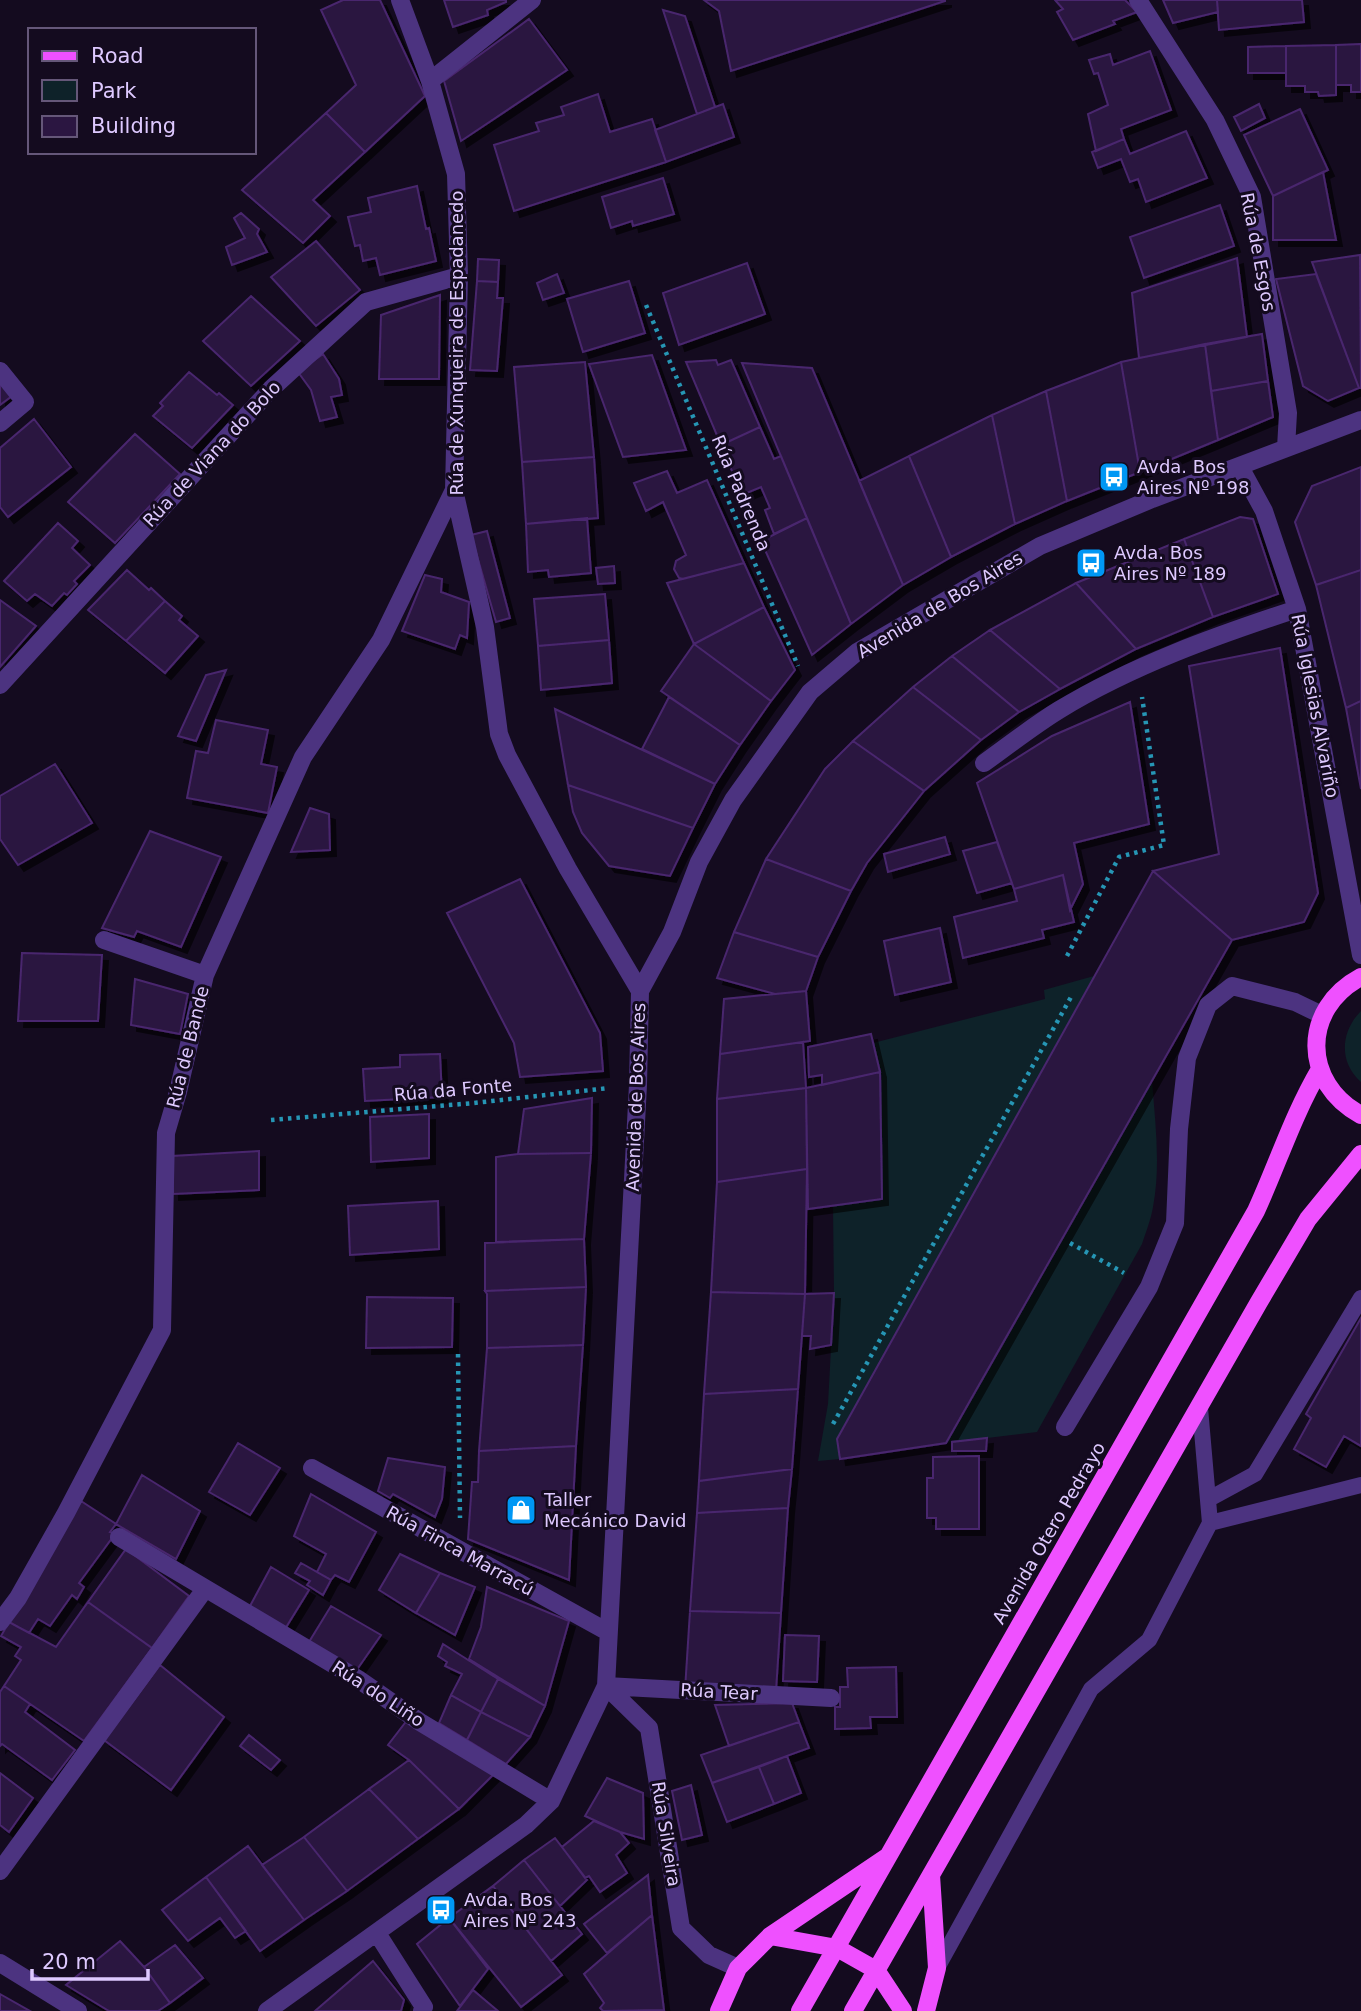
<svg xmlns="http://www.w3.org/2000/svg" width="1361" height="2011" font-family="'DejaVu Sans',sans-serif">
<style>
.green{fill:#0e2229}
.building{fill:#2b1641;stroke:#49276e;stroke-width:2;filter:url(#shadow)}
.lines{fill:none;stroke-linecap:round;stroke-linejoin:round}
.path{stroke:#2696b5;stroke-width:4.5;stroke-dasharray:3.5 5;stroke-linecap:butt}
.lane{stroke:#4c3380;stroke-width:16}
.street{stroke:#4c3380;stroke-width:18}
.primary{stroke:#ef50ff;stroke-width:18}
.labels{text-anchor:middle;stroke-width:6;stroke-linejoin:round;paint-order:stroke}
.street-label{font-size:18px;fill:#dec9ff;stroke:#140b1f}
.poi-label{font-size:18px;fill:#dec9ff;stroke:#140b1f;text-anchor:start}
</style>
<defs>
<filter id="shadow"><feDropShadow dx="6" dy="6" stdDeviation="0" flood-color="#0009"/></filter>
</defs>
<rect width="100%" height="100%" fill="#140b1f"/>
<path class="green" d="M1094,976L837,1439L840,1459L818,1461L828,1404L834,1293L833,1206L882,1199L880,1072L873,1043L1045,999L1044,990Z
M1361,1011V1082C1338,1062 1341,1031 1361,1011Z
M1152,1080C1155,1122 1161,1165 1153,1207C1151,1219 1146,1232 1142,1244L1037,1432L946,1443Z"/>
<path class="building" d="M343,0H380L425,96L365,152L326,113L356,85L321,10Z
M444,0H506V2L487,10L488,15L453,27Z
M704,0H945V1L731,71L719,11Z
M1055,0H1125L1137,12L1113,21L1115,24L1073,40L1057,12L1063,9Z
M1163,0H1217L1218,12L1173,23Z
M1217,0H1302L1304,22L1219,30Z
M663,10L685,16L715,107L697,114Z
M529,19L567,70L461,141L444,81Z
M1361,44V92H1351V85H1336V45Z
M1336,45V95L1319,96L1318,92H1305V86H1286V46Z
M1286,46V73H1248V47Z
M1150,51L1171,110L1121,129L1124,139L1096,151L1088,114L1108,105L1098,73L1094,74L1089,60L1110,54L1113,65Z
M598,94L610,132L652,119L666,162L514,211L494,145L539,131L536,123L564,115L561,107Z
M723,104L734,137L666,162L655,130Z
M1259,104L1265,118L1241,131L1234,117Z
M1300,109L1328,170L1273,196L1244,135Z
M326,113L365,152L313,200L330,216L303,243L242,190Z
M1186,131L1207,178L1146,202L1138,179L1130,182L1121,159L1098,168L1092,152L1124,139L1130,154Z
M1323,172L1336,240H1273V196Z
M663,178L674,214L633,226L632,221L611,228L602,197Z
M417,186L426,229L429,228L436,261L380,275L376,258L363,261L360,245L355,246L348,217L371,212L368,198Z
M1220,205L1234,246L1144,278L1130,237Z
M241,213L259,229L257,234L267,252L232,265L226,247L245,238L234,218Z
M316,241L360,290L316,326L271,277Z
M1360,255L1361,388H1359L1312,262Z
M1237,258L1247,337L1139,358L1132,293Z
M478,259L499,260L498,282L477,281Z
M747,263L765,314L679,345L663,293Z
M557,274L564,293L543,300L537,283Z
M1316,274L1359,388L1328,401L1303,386L1276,279Z
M477,281L498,282L497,298H503L497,371L470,370Z
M629,281L645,333L583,352L567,299Z
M440,295L439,379H379L381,315Z
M251,296L300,341L251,386L203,341Z
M1262,334L1268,381L1211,391L1205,344Z
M1205,344L1218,440L1140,472L1121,362Z
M323,354L339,379L342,395L331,397L337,417L320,421L311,390L298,372Z
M652,355L686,450L623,457L589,364Z
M716,360L718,365L731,360L760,427L721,445L686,362Z
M585,362L594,457L522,462L514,367Z
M1121,362L1140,472L1067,501L1046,391Z
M742,363L812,368L903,585L851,624Z
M189,372L217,395L219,393L233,405L192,448L153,416L163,406L160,403Z
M0,380L12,396L0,405Z
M1268,381L1273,417L1218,440L1211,391Z
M1046,391L1067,501L1015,524L992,415Z
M992,415L1015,524L951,557L909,456Z
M34,419L71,467L8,517L0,507V448Z
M760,427L774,459L781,456L807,518L774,534L765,510L770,508L761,487L742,495L721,445Z
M135,434L180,474L115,543L68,502Z
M909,456L951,557L903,585L859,481Z
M594,457L598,518L526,524L522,462Z
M1361,467V570L1316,585L1295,522L1312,486Z
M667,471L677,493L707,480L744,563L683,579L679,578L674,569L676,561L686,555L663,502L646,511L634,483Z
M1240,517L1253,519L1278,594L1213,617L1184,539Z
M587,518L591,573L549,577L548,570L528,572L526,524Z
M807,518L851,624L812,655L761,541Z
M58,523L78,541L72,548L90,565L74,581L77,584L67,595L64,593L52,606L35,594L27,601L4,581Z
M487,531L510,618L496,622L471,535Z
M1184,539L1213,617L1136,649L1076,583Z
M744,563L764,607L694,644L667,583Z
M614,566L615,583L598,584L596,568Z
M127,570L149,590L151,588L165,601L126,641L88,610Z
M1361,570V701L1346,708L1316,585Z
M425,575L442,579L441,592L469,602L467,638L460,635L455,649L402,631Z
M1076,583L1136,649L1060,689L990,630Z
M605,594L609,640L538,646L534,599Z
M0,600L36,626L0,667Z
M165,601L182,616L179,620L198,636L165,673L126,641Z
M764,607L795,670L771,701L694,644Z
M990,630L1060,689L1019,712L952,656Z
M609,640L612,683L541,690L538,646Z
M694,644L771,701L740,745L661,691Z
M1280,648L1318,893L1304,922L1232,940L1153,871L1219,854L1189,666Z
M952,656L1019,712L981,740L913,687Z
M226,670L196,741L178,736L206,675Z
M913,687L981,740L924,791L853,741Z
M669,697L740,745L715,784L642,749Z
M1361,701V789L1346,708Z
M1130,702L1149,824L1074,843L1083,884L1070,910L1063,875L1014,889L977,783L1052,736Z
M555,709L715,784L693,828L568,785Z
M216,720L268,730L261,764L277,767L268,813L187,798L196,751L208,753Z
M853,741L924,791L867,863L851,891L766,859L825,769Z
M55,764L92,823L18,865L0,839V796Z
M568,785L693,828L670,876L609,866L582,833L573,812Z
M310,808L329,814L330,850L291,852Z
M150,831L221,857L181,947L137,931L134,937L102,928Z
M945,837L950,854L888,872L884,854Z
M997,842L1012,883L977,893L963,851Z
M766,859L851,891L818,957L734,932Z
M1153,871L1232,940L946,1443L840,1459L837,1439Z
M1063,875L1074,922L1042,930L1044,938L963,958L954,917L1017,901L1014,889Z
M520,879L600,1033L603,1071L520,1077L514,1043L447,913Z
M940,928L951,982L895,995L884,941Z
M734,932L818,957L806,991L775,994L717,978Z
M22,953L102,955L98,1021H18Z
M135,979L188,994L180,1034L131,1025Z
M806,991L810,1041L720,1054L724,999Z
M871,1034L880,1072L822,1085V1075L809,1077L808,1047Z
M803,1042L806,1088L717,1099L720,1054Z
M440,1054L442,1097L365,1101L363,1069L400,1067V1055Z
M880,1072L882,1199L808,1209L806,1088Z
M806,1088L807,1169L717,1182V1099Z
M592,1098L591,1153L518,1154L524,1109Z
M429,1114V1158L371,1162L370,1117Z
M259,1151V1190L173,1194L172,1156Z
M591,1153L584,1239L496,1242V1157L518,1154Z
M807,1169L805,1294L711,1292L717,1182Z
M438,1201L439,1249L350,1255L348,1206Z
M584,1239L586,1287L485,1291V1243Z
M586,1287L583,1345L487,1348V1294L485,1291Z
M711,1292L805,1294L798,1389L704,1394Z
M834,1293L831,1345L810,1349L811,1336H802L805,1294Z
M367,1297L453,1298L452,1347L366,1348Z
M1361,1318V1446L1344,1436L1326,1467L1294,1449L1311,1418L1306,1414Z
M583,1345L576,1446L479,1451L487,1348Z
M798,1389L792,1469L699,1481L704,1394Z
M987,1438L986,1451H952V1442Z
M238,1443L280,1468L250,1515L209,1492Z
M576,1446L569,1580L468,1539L472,1482H478L479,1451Z
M979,1456V1529H936V1518H927V1478H933V1457Z
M388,1458L445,1467L442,1499L435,1517L393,1494L390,1498L378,1491Z
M792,1469L788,1508L697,1513L699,1481Z
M142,1475L200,1511L176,1559L116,1524Z
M311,1494L376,1532L349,1582L335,1575L331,1580L317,1572L326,1554L294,1536Z
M81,1501L116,1524L110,1532L115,1534L79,1583L84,1587L77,1599L72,1595L50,1626L38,1619L29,1633L9,1622Z
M788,1508L781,1613L690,1611L697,1513Z
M126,1549L189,1596L152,1648L88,1602Z
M400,1554L440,1573L416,1613L379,1590Z
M301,1563L331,1580L323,1595L307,1585L310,1581L295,1573Z
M271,1567L309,1590L285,1629L250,1606Z
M440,1573L475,1587L455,1635L416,1613Z
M487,1587L569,1621L545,1706L469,1659L481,1627Z
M88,1602L152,1648L84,1741L4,1686L21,1660L15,1656L21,1647L1,1636L9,1622L56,1647Z
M331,1606L381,1635L356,1671L309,1642Z
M690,1611L781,1613L776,1691L685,1690Z
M785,1635L819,1636L817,1682L783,1681Z
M443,1644L498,1679L481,1712L451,1695L462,1674L445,1666L447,1662L438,1656Z
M160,1665L224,1717L171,1790L104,1740Z
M896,1667L897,1717H870L871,1728L835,1729V1707H840V1687H848L847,1668Z
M498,1679L545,1706L530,1737L481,1712Z
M4,1686L30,1704L25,1712L75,1750L52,1780L2,1744L0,1746V1692Z
M451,1695L481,1712L467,1740L439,1723Z
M792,1703L799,1722L729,1746L715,1705Z
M481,1712L530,1737L506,1764L467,1740Z
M408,1719L496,1772L459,1809L409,1760L388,1745Z
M799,1722L809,1748L712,1783L701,1755Z
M249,1735L280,1760L271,1770L240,1746Z
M787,1756L801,1793L774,1804L759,1767Z
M409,1760L459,1809L418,1839L369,1789Z
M759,1767L774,1804L727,1822L712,1783Z
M0,1773L33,1798L9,1832L0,1825Z
M607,1778L643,1793L644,1839L620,1832L585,1816Z
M691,1785L702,1835L682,1840L672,1791Z
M369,1789L418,1839L347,1891L304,1837Z
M594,1821L620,1832L629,1843L616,1855L627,1873L600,1892L589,1876L585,1878L562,1847Z
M304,1837L347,1891L304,1920L262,1865Z
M555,1838L587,1880L560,1906L524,1860Z
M248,1846L304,1920L260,1951L206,1877Z
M524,1860L582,1934L551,1961L493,1886Z
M648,1875L652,1915L607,1953L584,1924Z
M206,1877L246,1931L235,1938L220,1918L188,1941L162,1910Z
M493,1886L562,1975L521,2007L449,1918Z
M652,1915L664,2010L603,2011L600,2008L604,2003L584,1974Z
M449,1918L488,1969L460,2006L417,1944Z
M120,1941L144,1967L170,2003L158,2011H109L66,1985Z
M175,1945L203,1978L170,2003L144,1967Z
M373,1961L404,2000L401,2011H315Z
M473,1990L498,2011H457Z
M0,1994L30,2011H0Z"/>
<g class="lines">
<path class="path" d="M646,305L798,666
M1067,956L1119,857L1164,845L1142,697
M271,1120L474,1103L609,1088
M1070,1243L1124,1273
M458,1354L460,1518
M833,1424L1071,997"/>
<path class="lane" d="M1209,1499L1255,1474L1361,1298
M1210,1523L1361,1485
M937,1968L1091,1689L1149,1640L1210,1523L1200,1408"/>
<path class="street" d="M400,0L430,81L456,174L459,276L454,490L485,627L499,734L507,755L568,869L640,991
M1138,0L1215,120L1252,197L1288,413L1286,448
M430,81L532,0
M0,371L25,402L0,423
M1240,467L1264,511L1297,609L1361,955
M0,685L271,389L366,302L459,276
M984,763C1009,745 1033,726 1059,710C1133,665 1215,636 1297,609
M104,940L205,975
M1065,1427L1149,1287L1175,1223L1179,1129L1187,1058L1208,1005L1232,986L1295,1002L1322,1015
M312,1468L608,1632
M119,1537L358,1679L420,1722L551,1801
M0,1622L18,1598L66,1513L162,1330L166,1133L178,1092L205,975L303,757L381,640L454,490
M606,1686L649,1728L681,1928L709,1955L738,1968
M606,1686L831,1698
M0,1871L205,1589
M377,1933L424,2007L422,2011
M0,1963L78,2011
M267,2011L526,1825L551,1801L606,1686L638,1085L640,991L672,932L699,862L733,800L810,692L857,652L1040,546L1152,499L1361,420"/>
<path class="primary" d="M1361,977C1301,1009 1302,1083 1361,1115
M770,1936L837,1948L876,1970L903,2011
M719,2011L738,1968L770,1936L887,1857
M800,2011L1256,1211C1278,1163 1293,1115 1320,1069
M853,2011L1259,1302L1308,1219L1361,1154
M926,2011L937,1968L931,1875"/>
</g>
<defs>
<g id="bus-square" transform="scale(1.575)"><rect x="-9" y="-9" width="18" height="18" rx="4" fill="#0097f4" stroke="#140b1f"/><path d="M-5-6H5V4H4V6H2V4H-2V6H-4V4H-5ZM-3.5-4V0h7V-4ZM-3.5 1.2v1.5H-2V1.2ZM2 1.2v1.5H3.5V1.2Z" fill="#fff"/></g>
<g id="shop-square" transform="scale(1.575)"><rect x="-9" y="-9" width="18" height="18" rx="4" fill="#0097f4" stroke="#140b1f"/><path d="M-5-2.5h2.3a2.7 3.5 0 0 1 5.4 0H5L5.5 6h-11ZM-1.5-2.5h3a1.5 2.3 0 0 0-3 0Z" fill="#fff"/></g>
</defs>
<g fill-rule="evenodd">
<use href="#bus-square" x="1114" y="477"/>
<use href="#bus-square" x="1091" y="563"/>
<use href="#shop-square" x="521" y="1510"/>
<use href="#bus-square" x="441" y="1910"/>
</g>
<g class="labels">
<g class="street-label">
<text transform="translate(1258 252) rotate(79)" y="6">Rúa de Esgos</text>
<text transform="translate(457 343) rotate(-90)" y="6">Rúa de Xunqueira de Espadanedo</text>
<text transform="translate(212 454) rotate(-47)" y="6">Rúa de Viana do Bolo</text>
<text transform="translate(741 493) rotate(67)" y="6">Rúa Padrenda</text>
<text transform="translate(940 605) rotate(-31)" y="6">Avenida de Bos Aires</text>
<text transform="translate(1315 706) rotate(79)" y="6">Rúa Iglesias Alvariño</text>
<text transform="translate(188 1047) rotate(-76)" y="6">Rúa de Bande</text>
<text transform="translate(453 1090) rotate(-5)" y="6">Rúa da Fonte</text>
<text transform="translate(636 1097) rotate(-88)" y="6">Avenida de Bos Aires</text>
<text transform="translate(1049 1533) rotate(-60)" y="6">Avenida Otero Pedrayo</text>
<text transform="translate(460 1551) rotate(29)" y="6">Rúa Finca Marracú</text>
<text transform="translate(719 1692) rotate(3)" y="6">Rúa Tear</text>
<text transform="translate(378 1694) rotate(33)" y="6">Rúa do Liño</text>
<text transform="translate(666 1834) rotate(81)" y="6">Rúa Silveira</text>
</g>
<g class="poi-label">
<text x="1137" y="473">Avda. Bos<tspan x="1137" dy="21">Aires Nº 198</tspan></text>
<text x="1114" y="559">Avda. Bos<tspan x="1114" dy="21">Aires Nº 189</tspan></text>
<text x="544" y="1506">Taller<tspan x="544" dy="21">Mecánico David</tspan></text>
<text x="464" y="1906">Avda. Bos<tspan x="464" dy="21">Aires Nº 243</tspan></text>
</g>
</g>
<rect x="28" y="28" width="228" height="126" fill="#140b1f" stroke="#655779" stroke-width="2"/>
<rect x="42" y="51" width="35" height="10" fill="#ef50ff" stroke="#655779" stroke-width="2"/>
<text x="91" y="63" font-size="21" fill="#dec9ff">Road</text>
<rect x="42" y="80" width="35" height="21" fill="#0e2229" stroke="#655779" stroke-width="2"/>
<text x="91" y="98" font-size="21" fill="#dec9ff">Park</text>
<rect x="42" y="116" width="35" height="21" fill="#2b1641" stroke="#655779" stroke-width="2"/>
<text x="91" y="133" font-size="21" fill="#dec9ff">Building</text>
<path d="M32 1969v10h116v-10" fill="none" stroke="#dec9ff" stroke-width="3.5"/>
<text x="42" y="1969" font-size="21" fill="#dec9ff" stroke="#140b1f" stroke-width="5" paint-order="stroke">20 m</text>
</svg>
